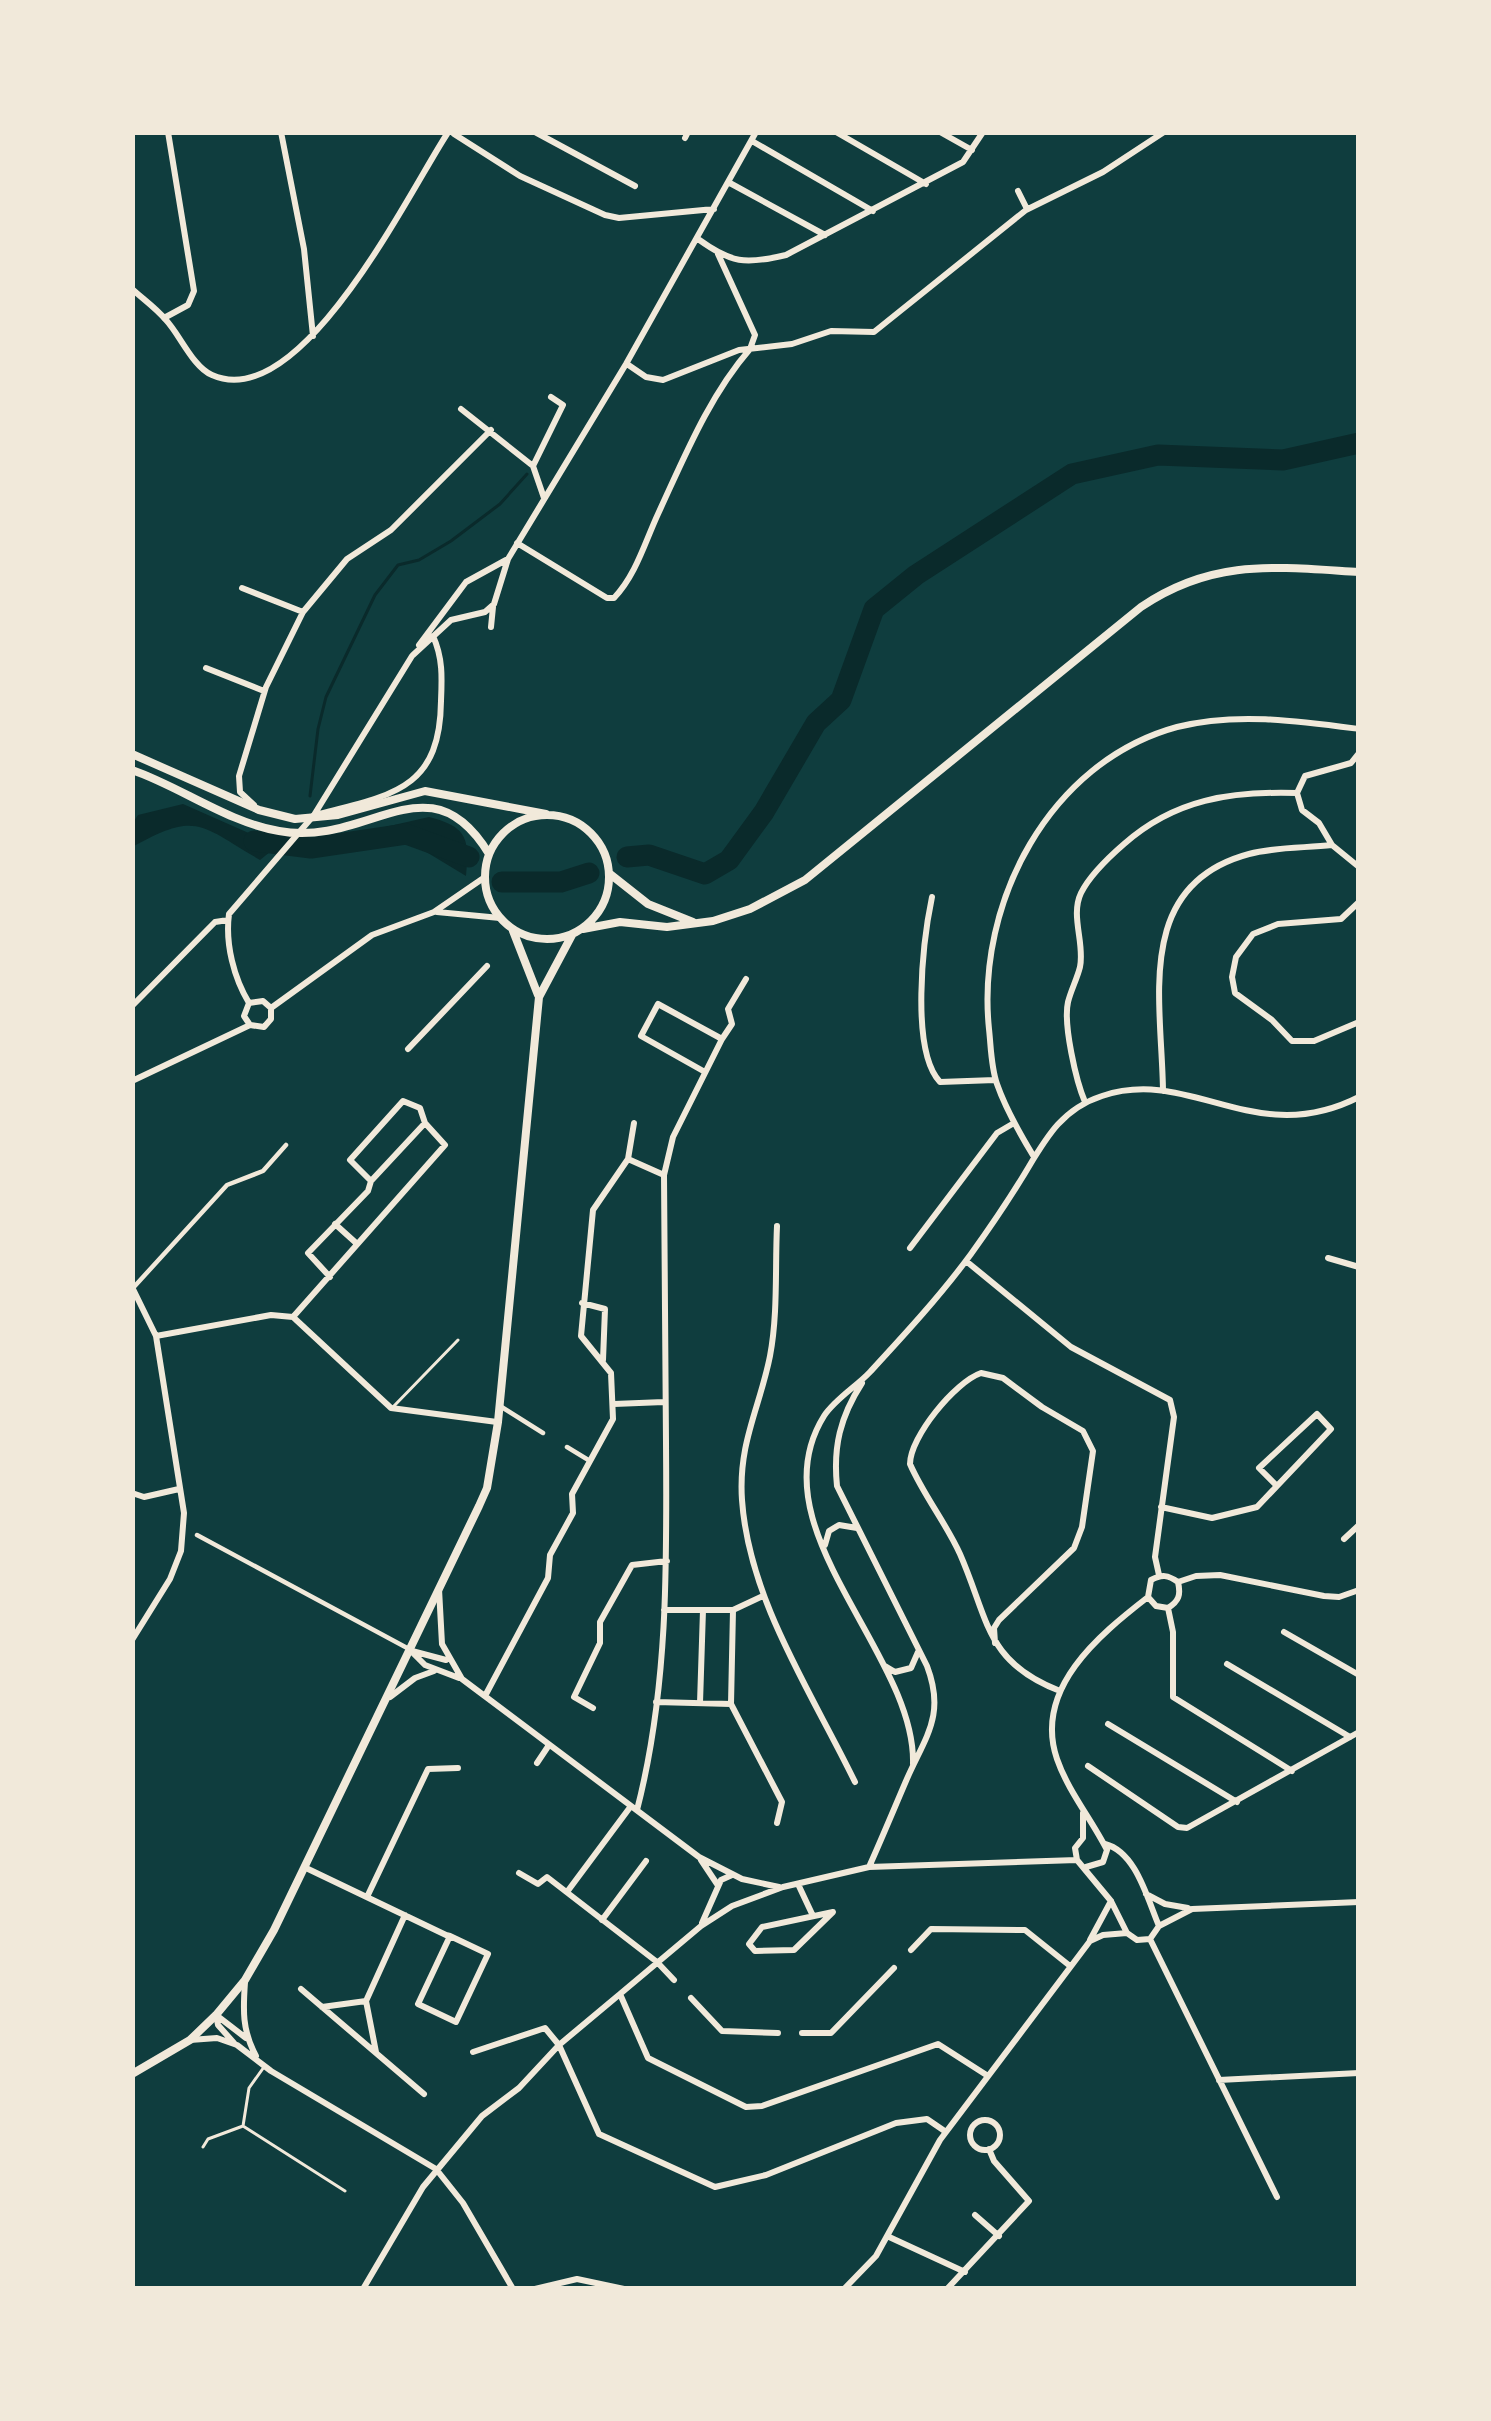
<svg xmlns="http://www.w3.org/2000/svg" width="1491" height="2421" font-family="'Playfair Display',serif">
<style>
.water{fill:#0a2a2b}
.lines{fill:none;stroke-linecap:round;stroke-linejoin:round}
.stream{stroke:#0a2a2b;stroke-width:3}
.river{stroke:#0a2a2b;stroke-width:21}
.service{stroke:#f1e9da;stroke-width:3}
.pedestrian{stroke:#f1e9da;stroke-width:4.5}
.minor{stroke:#f1e9da;stroke-width:6}
.secondary{stroke:#f1e9da;stroke-width:8}
</style>
<rect width="100%" height="100%" fill="#0f3d3e"/>
<path class="water" d="M183,804L269,842L281,843L260,860C199,824 197,811 132,847V824L138,815Z
M429,817C469,827 469,840 466,876L385,827Z"/>
<g class="lines">
<path class="stream" d="M310,796L318,729L326,697L375,595L398,565L419,560L451,541L500,504L527,474"/>
<path class="river" d="M254,841L311,848L406,834L469,857
M627,857L649,855L705,874L729,860L764,812L816,723L841,700L874,609L916,575L1072,474L1158,455L1283,460L1359,443
M502,882H561L589,873"/>
<path class="service" d="M393,1407L458,1340
M243,2126L345,2191
M203,2147L208,2139L243,2126L249,2088L264,2067"/>
<path class="pedestrian" d="M133,1288L227,1185L263,1171L286,1145
M500,1406L543,1433
M567,1447L590,1461
M197,1535L409,1649"/>
<path class="minor" d="M281,132L304,249L313,336
M535,132L635,186
M836,132L926,184
M940,132L972,150
M454,134L520,176L605,215L619,218L714,209
M685,138L688,132
M752,141L873,211
M728,182L825,235
M1018,191L1027,209
M698,239C731,263 745,265 786,255L963,162L983,132
M718,254L755,335L750,349
M132,289C143,299 156,308 166,320C180,335 193,367 212,375C301,415 409,192 447,134
M164,318L188,305L194,291L168,132
M627,364L646,377L663,380L739,350L792,344L831,331L874,332L1026,210L1103,172L1164,132
M461,409L533,466L544,498
M533,466L563,405L551,397
M517,543L607,598H614C636,575 645,542 658,514C684,458 709,396 750,349
M242,588L303,612
M491,627L493,607
M419,645L466,582L506,560
M413,655L451,620L485,612L494,604L508,559L626,364L756,132
M206,668L264,691
M1359,753L1351,763L1305,776L1297,793L1302,810L1319,823L1332,845L1359,867
M254,805L240,792L239,776L266,687L303,612L347,559L391,530L491,430
M319,814C393,795 440,789 441,701C442,678 443,658 433,636
M932,897C923,940 910,1050 940,1082L995,1080
M1359,902L1341,919L1278,924L1253,934L1236,957L1232,977L1235,993L1272,1020L1292,1041H1314L1359,1022
M437,912L500,918
M249,1003C234,978 225,944 229,914L314,815L412,656
M249,1003L263,1001L271,1008
M249,1003L244,1016L250,1025
M132,1006L215,922L228,920
M271,1008L372,935L434,912L485,877
M722,1039L732,1024L728,1009L746,979
M408,1049L487,966
M132,1081L250,1025L264,1027L271,1019V1008
M1163,1091C1162,1002 1133,885 1249,854C1275,847 1305,848 1332,845
M1085,1102C1076,1081 1063,1024 1068,1002C1071,990 1077,979 1080,967C1085,943 1070,916 1081,893C1090,875 1109,857 1124,844C1175,799 1231,791 1297,793
M1034,1157C1020,1134 1006,1110 997,1084C991,1067 991,1047 989,1029C976,903 1049,762 1177,727C1236,712 1299,721 1359,729
M628,1159L634,1123
M371,1181L425,1123
M335,1224L355,1242
M777,1226C775,1268 778,1314 770,1356C760,1407 738,1443 742,1500C749,1600 812,1693 855,1782
M910,1248L997,1133L1014,1123
M1328,1258L1359,1267
M966,1261L1071,1347L1170,1400L1174,1417L1155,1557L1159,1575
M132,1287L156,1336L184,1513L181,1551L170,1579L132,1640
M582,1303L605,1309L603,1360
M293,1317L445,1145L425,1123L420,1108L403,1101L350,1160L371,1181L368,1191L308,1253L330,1277
M156,1336L271,1315L293,1317L391,1408L497,1422
M862,1383C840,1417 833,1447 837,1486L927,1666C946,1716 925,1737 906,1781C894,1809 882,1838 869,1867
M614,1404L664,1402
M132,1493L144,1497L179,1489
M1161,1507L1212,1518L1257,1507L1331,1429L1317,1414L1259,1468L1276,1485
M1344,1539L1359,1525
M825,1545L829,1531L839,1525L857,1528
M1178,1582L1196,1576L1220,1575L1324,1596L1339,1597L1359,1590
M439,1589L442,1644L462,1679L699,1857L742,1879L779,1887
M1148,1597L1151,1580C1162,1574 1168,1575 1178,1582
M1148,1597L1156,1606L1168,1608
M1168,1608L1173,1632V1697L1292,1771
M1168,1608C1179,1601 1181,1595 1178,1582
M664,1610H733L763,1596
M733,1610L731,1704L782,1802L777,1823
M1284,1632L1359,1675
M995,1643L994,1628L999,1620L1074,1548L1082,1527L1093,1451L1083,1431L1042,1407L1003,1378L981,1373C955,1382 910,1437 910,1464C924,1496 946,1523 960,1554C989,1620 985,1662 1060,1691
M411,1651L425,1665L459,1678
M412,1651L446,1660
M1227,1664L1350,1737
M885,1666L895,1672L911,1668L918,1652
M485,1696L548,1578L550,1555L573,1513L572,1494L613,1419L611,1373L581,1336L593,1210L628,1159L664,1175
M390,1697L415,1678L434,1671
M656,1702L731,1704
M700,1703L703,1610
M593,1708L574,1697L600,1643V1622L632,1565L667,1561
M1108,1724L1237,1802
M537,1763L549,1745
M913,1764C916,1653 754,1528 824,1416C835,1399 857,1386 870,1372C905,1334 941,1295 971,1254C989,1229 1006,1204 1022,1178C1044,1142 1059,1110 1102,1096C1191,1066 1255,1150 1359,1097
M1088,1766L1178,1827L1187,1828L1359,1732
M637,1810C668,1690 667,1566 666,1443C665,1354 665,1264 664,1175L673,1137L722,1039L658,1004L641,1036L705,1072
M1105,1844C1136,1852 1147,1898 1159,1926L1150,1939
M701,1860L717,1884
M1077,1860L1111,1901L1127,1933L1137,1940L1150,1939
M1077,1860L1075,1848L1083,1838V1813
M1086,1867L1103,1862L1107,1850C1092,1820 1068,1791 1057,1759C1033,1689 1099,1635 1148,1597
M306,1868L446,1935L450,1936L488,1954L456,2022L418,2004L450,1936
M519,1873L538,1884L547,1877L657,1962L674,1980
M798,1884L813,1916
M567,1892L631,1806
M1146,1894L1165,1904L1188,1908
M367,1897L428,1769L458,1768
M833,1912L794,1950L755,1951L749,1944L762,1927Z
M602,1920L646,1861
M702,1923L721,1880L732,1875
M1159,1926L1192,1909L1359,1902
M1150,1939L1277,2197
M1090,1940L1111,1901
M911,1950L931,1929L1025,1930L1070,1966
M245,1982C243,2010 242,2030 256,2056
M301,1989L424,2094
M620,1994L648,2058L746,2107L762,2106L938,2044L988,2076
M691,1998L722,2031L778,2033
M322,2007L366,2001
M216,2015L246,2038
M216,2015L218,2025L234,2043
M802,2033H831L894,1968
M190,2040L217,2038L237,2045L271,2071L436,2169L463,2203L513,2289
M376,2052L366,2001L405,1915
M473,2052L545,2028L559,2045L599,2134L715,2187L766,2175L896,2123L927,2119L946,2132
M1219,2080L1359,2073
M970 2135a15 15 0 1 1 30 0a15 15 0 1 1-30 0Z
M975,2215L999,2236
M887,2236L965,2272
M363,2289L423,2187L482,2116L519,2088L559,2045L620,1994L701,1926L732,1906L783,1887L869,1867L1077,1860
M535,2289L577,2279L624,2289
M844,2289L876,2256L940,2140L1090,1941L1103,1935L1127,1933
M947,2289L1029,2201L994,2161L989,2149"/>
<path class="secondary" d="M132,754L259,810L295,819L338,815L425,791L546,814
M132,770C181,787 227,822 279,831C368,848 429,755 489,854
M485 877a62 62 0 1 1 124 0a62 62 0 1 1-124 0Z
M610,874L648,904L693,922
M583,929L620,922L667,927L713,921L750,909L805,880L1141,607C1213,558 1276,567 1359,572
M513,931L538,995
M132,2074L190,2040L216,2015L245,1980L274,1930L479,1506L487,1488L498,1422L539,997L572,935"/>
</g>
<rect width="1491" height="2421" fill="none" stroke="#f1e9da" stroke-width="270"/>
</svg>
